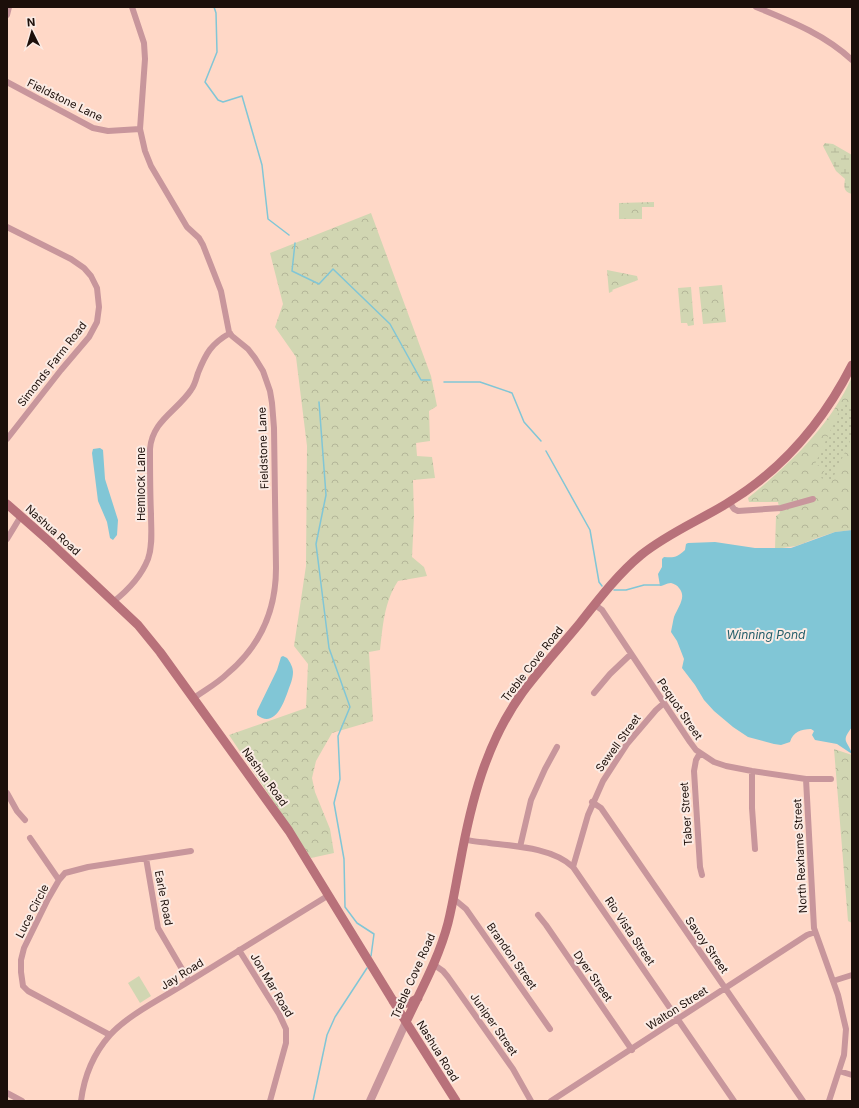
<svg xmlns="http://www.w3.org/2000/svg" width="859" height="1108" font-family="Inter,sans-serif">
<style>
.grass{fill:#d1d6b2}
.forest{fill:url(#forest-crowns)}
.wetland{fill:url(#wetland-marsh)}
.garden{fill:url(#garden-dots)}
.water{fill:#81c6d6}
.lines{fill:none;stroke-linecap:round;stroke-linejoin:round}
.stream{stroke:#81c6d6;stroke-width:1.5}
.minor{stroke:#c8969c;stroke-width:6}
.tertiary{stroke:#c8969c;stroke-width:8}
.secondary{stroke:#b8717a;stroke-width:9}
.labels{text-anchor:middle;stroke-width:4;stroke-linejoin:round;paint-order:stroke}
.street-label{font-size:11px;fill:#1c0f0a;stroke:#fbebe4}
.water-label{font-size:12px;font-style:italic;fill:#245e6a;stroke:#fbebe4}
</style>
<defs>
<pattern id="forest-crowns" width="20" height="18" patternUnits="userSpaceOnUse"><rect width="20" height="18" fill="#d1d6b2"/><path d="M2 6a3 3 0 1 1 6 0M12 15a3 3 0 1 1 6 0" fill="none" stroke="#b3b698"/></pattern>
<pattern id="wetland-marsh" width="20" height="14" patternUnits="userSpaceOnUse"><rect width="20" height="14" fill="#d1d6b2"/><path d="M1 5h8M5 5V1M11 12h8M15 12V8" fill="none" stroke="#b3b698"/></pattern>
<pattern id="garden-dots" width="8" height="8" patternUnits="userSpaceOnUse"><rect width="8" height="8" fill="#d1d6b2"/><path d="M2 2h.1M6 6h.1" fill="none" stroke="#b3b698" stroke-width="1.8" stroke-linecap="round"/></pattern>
</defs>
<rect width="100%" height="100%" fill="#ffd8c7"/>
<path class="grass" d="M139,976L151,996L140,1003L128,983Z"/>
<path class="forest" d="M654,202V207H642V219H619V203Z
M371,213L431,376L437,406L429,411L430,441L416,443L417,456L432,457L435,478L413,480L414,516L412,557L424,567L427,576L398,581C384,602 383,626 380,650L369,652L373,721L332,733L316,761L312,778L315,792L330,829L334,853L311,858L229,735L306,708L308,664L294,646L306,566L307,446L296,357L275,327L283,304L270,253Z
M607,270L637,276L638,280L612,290L613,291L609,293Z
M722,285L726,322L703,324L699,287Z
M691,287L694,325L688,326L687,323H681L678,288Z
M852,377V530L835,532L817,538L796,546L775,549L776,516L780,513L778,502H749L748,498C789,465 830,426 852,377Z
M834,749L852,755V923L848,921Z"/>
<path class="wetland" d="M825,143L833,144L852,155V194C843,192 844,186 845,179L836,171L823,146Z"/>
<path class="garden" d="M843,403L852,407V437L831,482L821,478L825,469L815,464Z"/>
<path class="water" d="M100,448L103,450L105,479L118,520L117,535L113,540L110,538L107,522L98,501L92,453L93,449Z
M852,530V727C840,743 848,740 852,754L837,744L815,740L812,735L814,731L811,729C801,729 793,732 790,742L781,745L774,744L748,737L733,727L714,711L704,700L695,685L682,668L684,659L677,641L671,632C672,627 673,621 674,617C678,607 687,597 679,588C677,585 674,584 671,583C666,583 664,586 660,586L658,574L662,567V559L664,557C675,558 677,557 685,550L686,544L688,543L715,542L755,548H791L835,532Z
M283,656L287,658C290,662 293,667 293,672C293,679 290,685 288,691C284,702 275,729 257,715V711L277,670L281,657Z"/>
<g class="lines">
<path class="stream" d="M214,7L216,13L217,52L205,82L218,100L223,102L242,96L262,165L268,219L289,235
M295,243L292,271L319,284L333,269L390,324L421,380H430
M444,382H480L512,393L524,422L541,441
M319,402L326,495L316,544L329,648L350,707L338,736L340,779L334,803L344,859L345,907L357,923L374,934L371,956
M546,451L590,530L599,582L602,586
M614,590H626L644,585H661
M313,1101L327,1035L335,1017L367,968"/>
<path class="minor" d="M132,7L144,43L145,59L140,129L145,151L151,166L187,227L199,238L203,245L221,291L229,332L232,336L248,349L255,358L263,371L270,391L272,403L274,428L276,568C276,610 260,646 228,673C218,683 205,690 194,698
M756,7C790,21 824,34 852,60
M7,15L9,7
M7,82L93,128L108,131L140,129
M7,227L71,259L84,268L91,276L97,288L99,307L97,322L89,337L61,370L7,439
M729,502L734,509L738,511L781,508L813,499
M7,539L21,516
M113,602C127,591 141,577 148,559C153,545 151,529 151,514C150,492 150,470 150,449C152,421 177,411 191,390C195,385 196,379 198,373C206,353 211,344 230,333
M595,605L602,610L690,742L696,750L714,762L726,766L752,771L806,779H831
M594,693L610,674L631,654
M700,753L696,760L694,771L700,867L702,875
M752,771V808L755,849
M806,779L814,928L838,995L846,1029L844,1055L829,1101
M7,793L17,811L25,820
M592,802L601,808L803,1101
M30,838L59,880
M464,839C472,842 481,842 489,843C515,846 553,848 573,867L734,1101
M520,847L531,800L545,769L557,747
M146,858L158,928L189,981
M573,867L588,815L603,781L627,744L656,710L664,703
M454,899L466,909L550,1029
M538,915L546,925L632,1050
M239,950L279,1014L286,1029V1043L270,1101
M433,964L443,971L448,977L513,1069L531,1101
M833,981L852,975
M110,1035L28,991L23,986L21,972V960L24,948L48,899L59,880L65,873L88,867L191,851
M839,1071L852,1075
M7,1093L22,1101
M81,1101C84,1077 94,1053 110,1035C129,1014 164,997 188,982C235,953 282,924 329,895
M551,1101L807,935L815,932"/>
<path class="tertiary" d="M370,1101L406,1022"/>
<path class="secondary" d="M7,504L50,542L138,625L160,652L289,831L406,1022L456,1101
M393,1001C404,1005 409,1004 418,998
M406,1022C421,990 439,958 448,923C453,903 456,883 460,863C471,802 486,743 522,693C540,669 561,646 580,623C599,599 618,574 641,555C667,534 698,521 726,504C781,471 823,422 852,365"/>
</g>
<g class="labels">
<g class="street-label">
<text transform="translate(65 100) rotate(26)" y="4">Fieldstone Lane</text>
<text transform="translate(52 364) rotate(-52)" y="4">Simonds Farm Road</text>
<text transform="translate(263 448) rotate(-92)" y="4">Fieldstone Lane</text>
<text transform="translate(141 484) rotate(-90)" y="4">Hemlock Lane</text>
<text transform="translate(53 530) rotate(42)" y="4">Nashua Road</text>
<text transform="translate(532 664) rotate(-52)" y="4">Treble Cove Road</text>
<text transform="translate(680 709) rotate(56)" y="4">Pequot Street</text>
<text transform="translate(618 743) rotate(-54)" y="4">Sewell Street</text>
<text transform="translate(265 777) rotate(54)" y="4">Nashua Road</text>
<text transform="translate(686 814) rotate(-94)" y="4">Taber Street</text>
<text transform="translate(800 856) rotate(-93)" y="4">North Rexhame Street</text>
<text transform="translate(164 898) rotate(79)" y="4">Earle Road</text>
<text transform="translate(32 911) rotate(-63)" y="4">Luce Circle</text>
<text transform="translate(630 931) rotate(56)" y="4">Rio Vista Street</text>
<text transform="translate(707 945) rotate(55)" y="4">Savoy Street</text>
<text transform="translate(512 956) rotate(55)" y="4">Brandon Street</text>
<text transform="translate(182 974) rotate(-32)" y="4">Jay Road</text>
<text transform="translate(413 976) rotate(-66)" y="4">Treble Cove Road</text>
<text transform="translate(593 976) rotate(55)" y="4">Dyer Street</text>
<text transform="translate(272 985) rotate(59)" y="4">Jon Mar Road</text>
<text transform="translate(677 1008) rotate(-33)" y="4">Walton Street</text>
<text transform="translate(494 1024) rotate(55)" y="4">Juniper Street</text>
<text transform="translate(438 1051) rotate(58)" y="4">Nashua Road</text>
</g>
<g class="water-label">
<text x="766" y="639">Winning Pond</text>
</g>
</g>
<rect width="859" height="1108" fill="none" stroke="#1c0f0a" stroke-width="16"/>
<g transform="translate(32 32) rotate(355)" stroke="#fbebe4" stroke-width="3" paint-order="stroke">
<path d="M0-3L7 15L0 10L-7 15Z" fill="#1c0f0a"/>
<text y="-6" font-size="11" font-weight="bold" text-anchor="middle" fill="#1c0f0a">N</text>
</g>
</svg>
